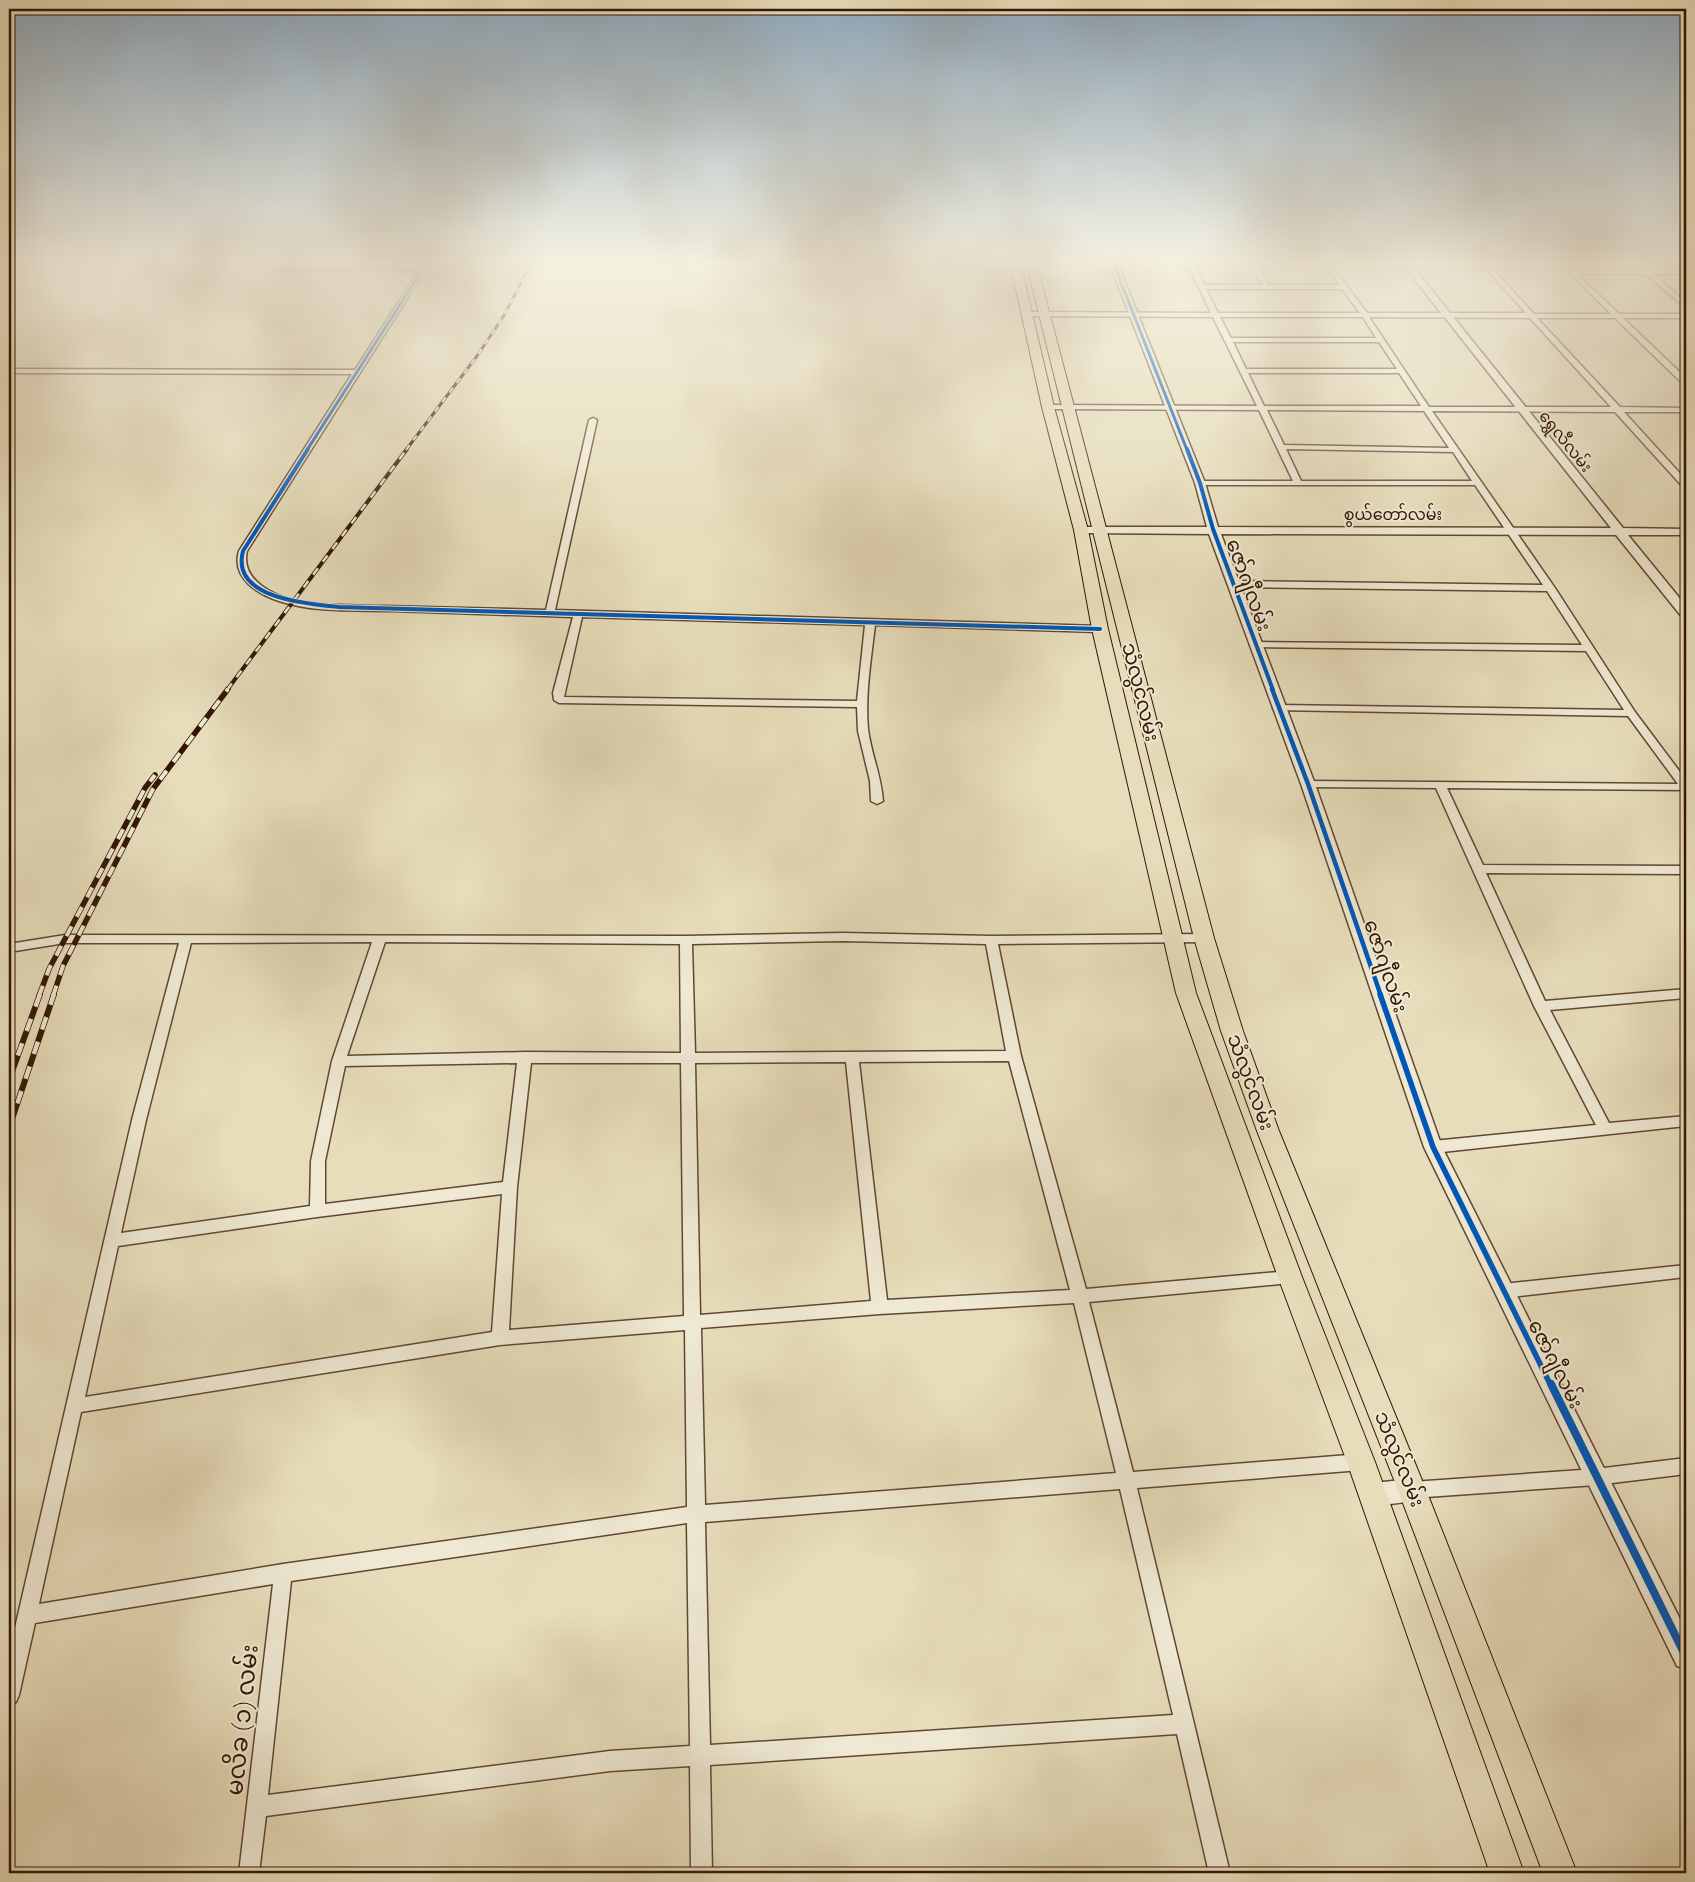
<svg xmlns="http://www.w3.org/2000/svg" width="1695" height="1882" font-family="'Sorts Mill Goudy','Noto Sans Myanmar',serif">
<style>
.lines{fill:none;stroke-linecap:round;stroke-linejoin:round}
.minor-casing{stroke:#614732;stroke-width:3}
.tertiary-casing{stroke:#614732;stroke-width:3}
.primary-casing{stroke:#341504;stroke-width:2}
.minor{fill:#efe9d3;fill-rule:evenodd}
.tertiary{fill:#efe9d3;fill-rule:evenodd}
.primary{fill:#e7ddbb;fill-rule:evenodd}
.rail-far3-casing{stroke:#341504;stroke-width:3}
.rail-far2-casing{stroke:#341504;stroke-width:4}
.rail-far1-casing{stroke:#341504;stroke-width:5.5}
.rail-casing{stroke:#341504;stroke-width:6}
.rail-far3{stroke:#efe9d3;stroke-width:2;stroke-dasharray:6;stroke-linecap:butt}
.rail-far2{stroke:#efe9d3;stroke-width:2.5;stroke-dasharray:8;stroke-linecap:butt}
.rail-far1{stroke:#efe9d3;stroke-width:4;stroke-dasharray:11;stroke-linecap:butt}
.rail{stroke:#efe9d3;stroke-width:4.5;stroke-dasharray:13;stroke-linecap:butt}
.cycleway-far4-casing{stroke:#efe9d3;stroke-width:5}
.cycleway-far3-casing{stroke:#efe9d3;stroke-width:6}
.cycleway-far2-casing{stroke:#efe9d3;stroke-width:8}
.cycleway-far1-casing{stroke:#efe9d3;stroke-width:9}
.cycleway-casing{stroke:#efe9d3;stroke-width:11}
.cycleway-far4{stroke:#0057b8;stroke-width:3}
.cycleway-far3{stroke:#0057b8;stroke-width:4}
.cycleway-far2{stroke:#0057b8;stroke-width:4.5}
.cycleway-far1{stroke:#0057b8;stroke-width:5.5}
.cycleway{stroke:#0057b8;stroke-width:8}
.labels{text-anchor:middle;stroke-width:4;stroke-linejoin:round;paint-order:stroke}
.far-street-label{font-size:16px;fill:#341504;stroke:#efe9d3}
.street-label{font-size:20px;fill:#341504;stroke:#efe9d3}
.near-street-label{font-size:24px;fill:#341504;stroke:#efe9d3}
</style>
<rect width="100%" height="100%" fill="#e7ddbb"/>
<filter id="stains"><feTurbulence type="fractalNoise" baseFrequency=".004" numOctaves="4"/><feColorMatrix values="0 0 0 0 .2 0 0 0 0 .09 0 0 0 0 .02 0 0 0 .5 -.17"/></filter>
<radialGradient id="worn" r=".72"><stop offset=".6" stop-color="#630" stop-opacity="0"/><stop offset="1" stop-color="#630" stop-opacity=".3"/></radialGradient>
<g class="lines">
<g class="minor-casing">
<path id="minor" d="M1187,262H1193L1205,285H1262L1251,262H1257L1268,285H1340L1323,262H1329L1367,313H1526L1480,262H1486L1534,314H1611L1558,262H1564L1573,270H1686V274H1654L1686,303V308L1646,274H1577L1619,314H1686V318H1623L1686,378V384H1683L1615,318H1537L1620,407L1686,408V412H1624L1686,480V487H1683L1615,412L1432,411L1555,588L1635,712L1686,780V790L1447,788L1483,865L1686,866V874L1486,873L1545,1001L1686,989V998L1550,1010L1609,1123L1686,1116V1126L1433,1153L1428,1151L1426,1147L1428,1143L1433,1141L1596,1125L1534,1006L1436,788L1308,787L1302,784L1308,781L1678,784L1628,716L1274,710L1273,708L1278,705L1624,710L1586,651L1252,647L1250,645L1255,642L1582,645L1547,591L1235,587L1230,584L1235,581L1543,585L1475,485H1197V481H1293L1259,410L1045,409V405H1048L1257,406L1213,317L1028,316L1025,314L1028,312L1211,313ZM1206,289H1342L1360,313H1218ZM1220,317H1363L1376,338H1231ZM1369,317L1530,318L1611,407H1429ZM1233,342H1379L1397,369H1246ZM1248,373H1399L1421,406H1264ZM1267,410L1424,411L1449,448L1284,445ZM1286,449L1453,452L1472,481H1301Z
M277,267H396L416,270L422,275L247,551C241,576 265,591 286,598C318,607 353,605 385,606C439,607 492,609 546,610L589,420L593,418L597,420L555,610L1100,626L1105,629L1100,632L875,625C871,659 865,695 868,729C871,754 881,774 883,801L877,804L871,801L870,781L858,731L857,707L559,703L554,700L553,693L573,617C513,615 453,613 393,611C356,610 315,613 279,601C257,594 231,577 239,551L352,374L9,373V369L355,370L416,275L412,273L396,271L275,270L274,269ZM582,617L865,625L857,701L564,697Z
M843,933L991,936L1204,934L1210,938L1204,942L998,944L1021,1056L1086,1289L1290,1271L1296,1272L1298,1277L1296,1282L1290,1283L1089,1302L1133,1472L1361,1454L1367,1456L1370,1462L1367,1468L1361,1470L1137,1488L1230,1873H1209L1177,1734L710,1765L712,1873H691L690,1766L610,1771L266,1816L259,1873H239L273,1584L35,1623L19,1695L16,1702L9,1705V1654L132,1120L179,943H65L9,952V944L65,935L686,936ZM843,941L986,944L1006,1051L695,1053L692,944ZM372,942L332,1061L311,1161L310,1206L121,1233L146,1120L191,943ZM385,942L680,944L681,1053L525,1052L347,1056ZM1009,1061L1070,1290L887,1300L859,1062ZM846,1062L871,1301L700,1315L695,1063ZM517,1063L503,1182L325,1204V1161L345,1066ZM531,1063H681L684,1316L509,1330L517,1187ZM502,1194L492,1332L85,1397L118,1246L317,1217ZM1074,1303L1116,1473L705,1505L701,1328L880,1314ZM685,1330L687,1507L283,1564L39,1604L81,1412L500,1345ZM1120,1489L1173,1715L710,1745L705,1522ZM687,1523L690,1746L610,1751L268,1795L291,1581Z
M1686,1265V1277L1503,1298L1497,1296L1495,1291L1497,1286L1503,1284Z
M1686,1458V1474L1596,1485L1412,1498L1406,1496L1403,1490L1406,1484L1412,1482L1596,1469Z"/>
</g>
<g class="tertiary-casing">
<path id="tertiary" d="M1109,262H1117L1205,483L1218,527L1611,528L1401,262H1409L1623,528L1686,529V535H1628L1686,606V618L1682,617L1616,535L1221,534L1315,784L1442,1147L1686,1631V1669L1677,1666L1424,1147L1301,784L1209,534L1081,533L1075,530L1081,527H1207L1195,483Z
M1412,1479L1420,1482L1423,1490L1420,1498C1405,1503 1380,1507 1365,1502L1362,1494L1365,1486L1373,1483Z"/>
</g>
<g class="primary-casing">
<path id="primary" d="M1010,262H1020L1054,407L1088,530L1108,629L1196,993L1302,1277L1375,1462L1524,1873H1490L1347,1462L1278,1277L1176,993L1092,629L1074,530L1042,407Z
M1026,262H1036L1214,938L1243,1031L1279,1131L1426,1490L1577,1873H1543L1398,1490L1257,1131L1221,1031L1194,938Z"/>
</g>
<use href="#minor" class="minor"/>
<use href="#tertiary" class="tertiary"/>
<use href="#primary" class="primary"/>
<g class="rail-far3-casing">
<path id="rail-far3" d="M406,450L477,356L503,317L532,262"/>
</g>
<g class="rail-far2-casing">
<path id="rail-far2" d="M227,690L407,449"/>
</g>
<g class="rail-far1-casing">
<path id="rail-far1" d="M39,996L49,969L145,788L155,775
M53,996L63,966L153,789L228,689"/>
</g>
<g class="rail-casing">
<path id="rail" d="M9,1080L40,994
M9,1128L54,994"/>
</g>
<use href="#rail-far3" class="rail-far3"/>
<use href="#rail-far2" class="rail-far2"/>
<use href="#rail-far1" class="rail-far1"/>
<use href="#rail" class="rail"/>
<g class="cycleway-far4-casing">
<path id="cycleway-far4" d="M1113,262L1187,450
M277,269H396L414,271L419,275L307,450"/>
</g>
<g class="cycleway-far3-casing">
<path id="cycleway-far3" d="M308,449L243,551C230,599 309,604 339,607L1100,629
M1187,449L1200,483L1213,529L1273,690"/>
</g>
<g class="cycleway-far2-casing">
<path id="cycleway-far2" d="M1272,689L1308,784L1381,996"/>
</g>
<g class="cycleway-far1-casing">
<path id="cycleway-far1" d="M1380,994L1433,1147L1551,1386"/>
</g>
<g class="cycleway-casing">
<path id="cycleway" d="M1551,1384L1686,1657"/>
</g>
<use href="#cycleway-far4" class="cycleway-far4"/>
<use href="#cycleway-far3" class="cycleway-far3"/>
<use href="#cycleway-far2" class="cycleway-far2"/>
<use href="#cycleway-far1" class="cycleway-far1"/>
<use href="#cycleway" class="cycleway"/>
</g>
<linearGradient id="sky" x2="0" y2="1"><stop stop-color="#8fa9bd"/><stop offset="0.5" stop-color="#f4f0e0"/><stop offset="1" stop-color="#f4f0e0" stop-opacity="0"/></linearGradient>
<rect width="1695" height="525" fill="url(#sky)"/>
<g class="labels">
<g class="far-street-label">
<text transform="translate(1566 441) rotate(51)" y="6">ရွှေလီလမ်း</text>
<text x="1393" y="520">စွယ်တော်လမ်း</text>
</g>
<g class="street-label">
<text transform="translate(1249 585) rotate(70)" y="7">ဇော်ဂျီလမ်း</text>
<text transform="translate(1141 692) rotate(76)" y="7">သံလွင်လမ်း</text>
<text transform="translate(1386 966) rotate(71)" y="7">ဇော်ဂျီလမ်း</text>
<text transform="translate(1251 1082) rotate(70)" y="7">သံလွင်လမ်း</text>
<text transform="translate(1556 1364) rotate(63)" y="7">ဇော်ဂျီလမ်း</text>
<text transform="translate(1400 1459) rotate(68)" y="7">သံလွင်လမ်း</text>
</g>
<g class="near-street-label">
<text transform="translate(242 1720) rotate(-84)" y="8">မလိခ (၁) လမ်း</text>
</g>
</g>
<rect width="1695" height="1882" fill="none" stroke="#e7ddbb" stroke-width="30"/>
<rect x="10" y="10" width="1675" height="1862" fill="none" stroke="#341504" stroke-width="2.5"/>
<rect x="15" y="15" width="1665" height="1852" fill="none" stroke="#341504"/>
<rect width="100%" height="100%" filter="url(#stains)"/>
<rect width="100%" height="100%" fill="url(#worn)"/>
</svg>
